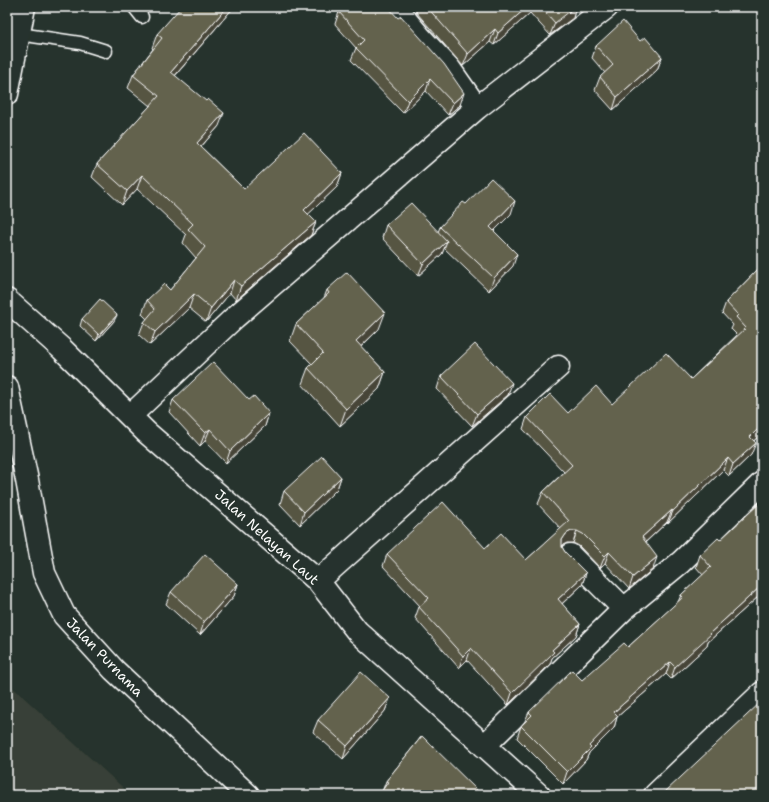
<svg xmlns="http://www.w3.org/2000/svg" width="769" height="802" font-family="'Shantell Sans',sans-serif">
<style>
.built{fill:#394137}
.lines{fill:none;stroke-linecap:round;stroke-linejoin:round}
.lane-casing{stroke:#fff;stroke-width:15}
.street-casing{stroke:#fff;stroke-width:25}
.primary-casing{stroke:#fff;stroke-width:25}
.lane{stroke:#26332d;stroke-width:12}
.street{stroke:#26332d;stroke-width:22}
.primary{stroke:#26332d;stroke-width:22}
.wall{fill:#565443;stroke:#fff}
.shaded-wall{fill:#464537;stroke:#fff}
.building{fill:#64624e;stroke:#fff}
.labels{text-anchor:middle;stroke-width:3;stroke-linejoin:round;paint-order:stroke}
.street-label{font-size:14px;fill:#fff;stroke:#26332d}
</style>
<rect width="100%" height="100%" fill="#26332d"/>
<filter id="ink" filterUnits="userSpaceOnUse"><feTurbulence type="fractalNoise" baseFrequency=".025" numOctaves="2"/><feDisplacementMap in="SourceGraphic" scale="8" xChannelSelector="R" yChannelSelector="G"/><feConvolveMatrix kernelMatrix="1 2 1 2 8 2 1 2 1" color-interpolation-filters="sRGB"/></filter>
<g filter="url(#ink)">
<path class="built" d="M7,675L10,685L131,795H7Z"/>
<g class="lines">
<g class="lane-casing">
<path id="lane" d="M134,7L142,17
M19,34L80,43L106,51"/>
</g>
<g class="street-casing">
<path id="street" d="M395,7L421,38L449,68L477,108
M7,300L62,349L146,432L318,581L357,631L539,795
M131,415L234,318L477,108L607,7
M570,555L624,609
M318,581L558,367
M484,746L624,609L681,562L762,483
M655,795L762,693"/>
</g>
<g class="primary-casing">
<path id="primary" d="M7,94L24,7
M7,387L27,480L44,573L64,615L114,670L248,795"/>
</g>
<use href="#lane" class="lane"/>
<use href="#street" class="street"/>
<use href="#primary" class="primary"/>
</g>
<path class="wall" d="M234,7L175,76L219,126L201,147L244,189L342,173L337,187L308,214L316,222L311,235L236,300L230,293L206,322L189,308L150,345L139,335L144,322L147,319L142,314L147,300L170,290L196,258L183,243L186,235L137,189L122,205L92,177L97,164L150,106L128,88L133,75L153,49L152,48L157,34Z
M388,7L460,105L448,115L426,91L403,113L351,60L356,48L335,24L339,12Z
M417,7H579L575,10L573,18L550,35L530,13L494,45L490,42L463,66L416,12Z
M640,41L662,57L657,70L613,110L595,90L600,77L605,73L592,58L596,46Z
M466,204L511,214L494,231L513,266L489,291L444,248L442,254L418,276L382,238L386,225L438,232L440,227Z
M762,265V433L754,441L751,455L729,476L723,470L668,523L667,522L646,542L653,569L629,589L605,563L600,568L579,546L573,543H567L562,545V547L565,552L586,573L582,585L562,604L580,624L576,636L552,658L550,664L508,705L467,660L459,668L415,618L419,607L420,606L383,566L387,554L485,548L526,560L561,529L538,504L543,492L564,472L523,429L527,417L568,413L612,404L691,379L737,335L731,329L733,325L722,313L726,302Z
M327,290L379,329L361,347L385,372L379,389L340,426L302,384L308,368L312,364L290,341L296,324L324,298Z
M82,319L114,321L96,341L80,326Z
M441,376L508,395L472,426L437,389Z
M173,400H249L269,413L265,426L226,463L205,441L200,446L169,412Z
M341,477L337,489L300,525L280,504L284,491Z
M762,501V600L759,596L708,642L707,646L671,679L666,674L617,717L614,728L589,753L586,760L563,784L517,738L521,726L525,721L529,712L582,680L628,647L678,602L681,595L703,575L696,567L700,555L720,540Z
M238,584L234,596L200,635L166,604L171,592Z
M390,698L385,711L343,759L313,732L318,720Z
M422,736L383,789L386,781Z"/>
<path class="shaded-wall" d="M227,7H234L166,86L171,72Z
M527,7H532L530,13L494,45L498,33Z
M573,7H579L575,10L573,18L550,35L555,23Z
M495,29L490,42L463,66L468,54Z
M662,57L657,70L613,110L617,97Z
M430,79L426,91L403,113L408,101Z
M464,93L460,105L448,115L453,103Z
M224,113L219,126L192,157L197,143Z
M342,173L337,187L299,223L304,210Z
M142,175L137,189L122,205L127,191Z
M515,201L511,214L485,240L490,227Z
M316,222L311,235L236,300L241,286Z
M447,241L442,254L418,276L423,264Z
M517,254L513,266L489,291L494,278Z
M234,280L230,293L206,322L211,308Z
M194,294L189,308L150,345L155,332Z
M385,313L379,329L350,357L356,341Z
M117,315L114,321L96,341L99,335Z
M385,372L379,389L340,426L346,409Z
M512,383L508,395L472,426L477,414Z
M269,413L265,426L226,463L230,451Z
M762,425V433L745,449L750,437Z
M210,429L205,441L200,446L205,433Z
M756,443L751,455L729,476L733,464Z
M728,458L723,470L668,523L673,511Z
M341,477L337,489L300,525L304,512Z
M672,510L667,522L638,549L642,537Z
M571,531H577L573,543H567L561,546L562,540L566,534Z
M609,552L605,563L600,568L605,556Z
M657,557L653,569L629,589L633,577Z
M586,573L582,585L554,611L558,599Z
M238,584L234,596L200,635L204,622Z
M762,585V587L759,596L708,642L707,646L671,679L675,667L710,633Z
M580,624L576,636L552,658L550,664L508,705L512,693L552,650Z
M471,648L467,660L459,668L463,656Z
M670,662L666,674L617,717L614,728L589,753L586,760L563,784L567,772L589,746L614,712Z
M390,698L385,711L343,759L347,746Z"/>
<path class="building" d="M181,7H227L171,72L206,101L208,99L224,113L197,143L244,189L304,133L342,173L304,210L316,222L241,286L234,280L211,308L194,294L155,332L144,322L155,309L147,300L164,284L170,290L205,247L188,229L193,224L142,175L127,191L97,164L159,96L133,75L162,38L157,34Z
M345,7H388L398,18L401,16L444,64L464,93L453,103L430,79L408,101L356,48L364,40L339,12Z
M427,7H527L498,33L495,29L468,54Z
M541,7H575L555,23Z
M623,21L640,41L645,37L662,57L617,97L600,77L613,65L596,46Z
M491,178L515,201L490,227L517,254L494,278L440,227L463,202L466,204Z
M411,203L447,241L423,264L386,225Z
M762,265V425L750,437L756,443L733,464L728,458L673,511L672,510L642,537L657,557L633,577L609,552L605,556L583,534L577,531H571L566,534L562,540V547L565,552L586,573L558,599L580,624L552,650L554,652L512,693L471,648L463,656L419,607L429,598L387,554L443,502L485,548L501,533L526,560L569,521L543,492L572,465L527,417L550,394L568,413L596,386L612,404L666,353L691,379L746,328L736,317L738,315L726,302Z
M347,272L385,313L356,341L385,372L346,409L308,368L323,353L296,324L329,293L327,290Z
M100,299L117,315L99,335L82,319Z
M475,344L512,383L477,414L441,376Z
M213,362L249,400L254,396L269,413L230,451L210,429L205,433L173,400Z
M322,456L341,477L304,512L284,491Z
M762,501V585L710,633L711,634L675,667L670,662L614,712L618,716L589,746L591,748L567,772L521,726L532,715L529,712L572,670L582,680L624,643L628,647L683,597L681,595L711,567L700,555L718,538L720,540Z
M205,554L238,584L204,622L171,592Z
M361,672L390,698L347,746L318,720Z
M762,701V795H663L665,792Z
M422,736L482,795H379L388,782L386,781Z"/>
</g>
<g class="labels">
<g class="street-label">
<text transform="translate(267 537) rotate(42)" y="5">Jalan Nelayan Laut</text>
<text transform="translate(105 657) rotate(46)" y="5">Jalan Purnama</text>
</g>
</g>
<rect width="769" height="802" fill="none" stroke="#26332d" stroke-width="24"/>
<rect x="12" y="12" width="745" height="778" fill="none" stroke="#fff" stroke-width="1.5" filter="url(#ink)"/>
</svg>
